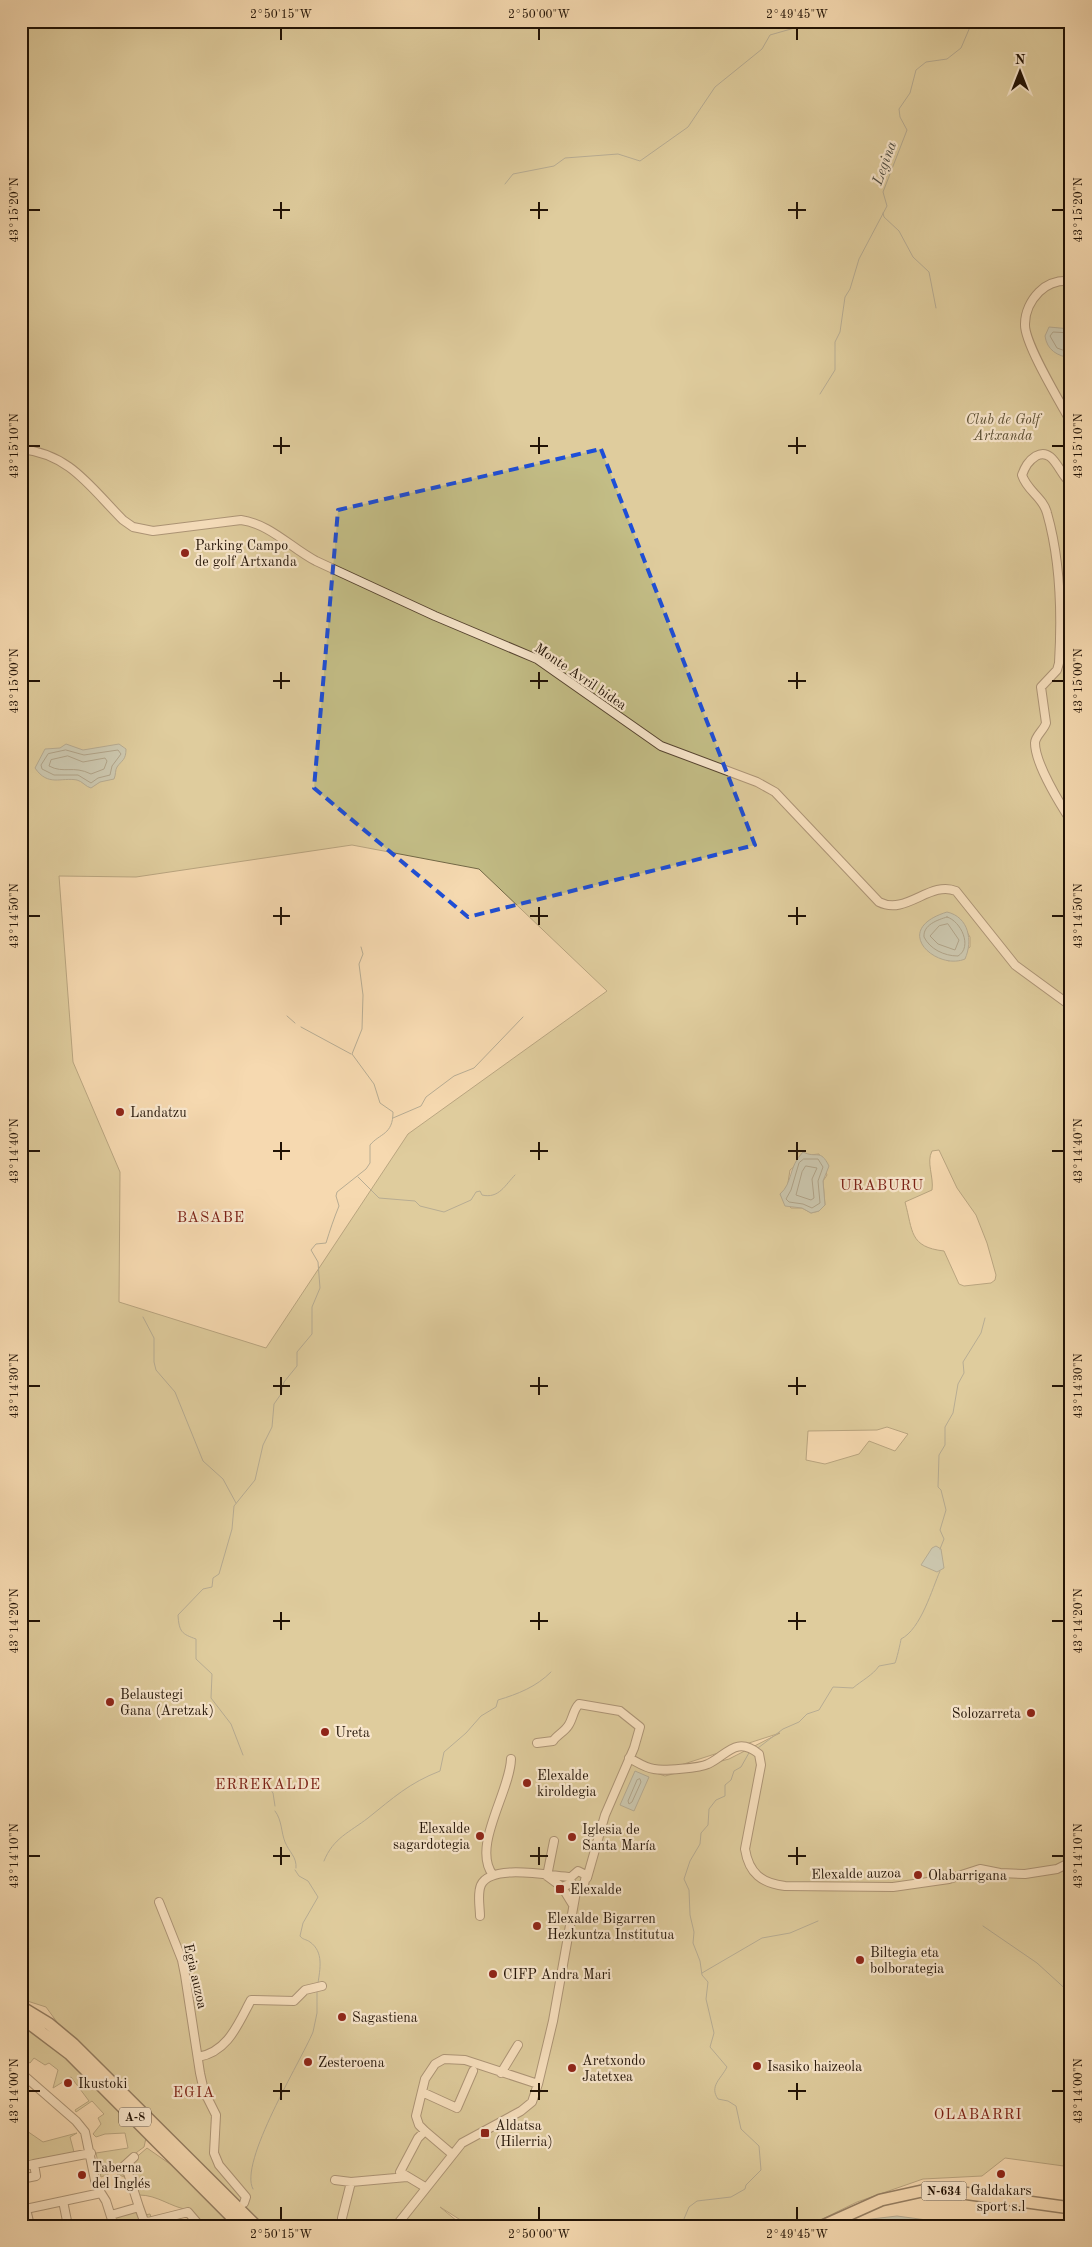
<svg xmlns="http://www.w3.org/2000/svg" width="1092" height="2247" font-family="'Old Standard TT',serif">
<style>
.green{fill:#c3bd86;stroke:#726846;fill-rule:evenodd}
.water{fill:#9eb9b4;stroke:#6c766e}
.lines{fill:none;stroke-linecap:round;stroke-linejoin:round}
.shore{stroke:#60665c;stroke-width:1}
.stream{stroke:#6c766e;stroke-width:1}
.minor-casing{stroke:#564430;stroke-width:10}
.highway-casing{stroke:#211205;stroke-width:14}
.minor{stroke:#f8e6cc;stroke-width:8}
.highway{stroke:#f5d9b0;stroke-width:11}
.marked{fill:none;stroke:#1d4ed8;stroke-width:4;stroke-dasharray:10 6;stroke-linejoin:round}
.ticks{fill:none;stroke:#211205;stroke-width:2}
.poi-dot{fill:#8f2418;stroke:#f8e6cc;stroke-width:2}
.labels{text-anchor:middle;stroke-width:4.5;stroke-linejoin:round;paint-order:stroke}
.shield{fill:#f8e6cc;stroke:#625241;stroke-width:1}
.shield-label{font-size:12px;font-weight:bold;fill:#211205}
.park-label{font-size:14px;font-style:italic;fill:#5a4e32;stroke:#f8e6cc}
.poi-label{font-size:14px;fill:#211205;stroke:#f8e6cc;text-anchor:start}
.street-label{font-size:14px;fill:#211205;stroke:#f8e6cc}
.water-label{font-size:15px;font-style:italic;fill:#4d4c42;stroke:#f8e6cc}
.neighbourhood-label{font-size:15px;letter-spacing:1px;fill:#7a1f14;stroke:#f8e6cc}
.neatline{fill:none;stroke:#211205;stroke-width:2}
.ticks-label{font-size:12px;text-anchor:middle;fill:#211205}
</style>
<rect width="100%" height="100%" fill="#f5d9b0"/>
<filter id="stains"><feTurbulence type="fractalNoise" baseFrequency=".004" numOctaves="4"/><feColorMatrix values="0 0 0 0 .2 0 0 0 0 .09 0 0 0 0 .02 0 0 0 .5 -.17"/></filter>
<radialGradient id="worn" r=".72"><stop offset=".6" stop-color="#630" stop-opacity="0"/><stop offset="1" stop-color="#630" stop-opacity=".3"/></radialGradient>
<path class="green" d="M21,21H1071V2167L1005,2158L982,2176L923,2179L857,2202L808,2226H470L440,2207L463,2226H256L73,2044L46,2007L21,1999V1521L27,1517L21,1478ZM352,845L479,869L607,991L408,1134L266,1348L119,1302L120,1172L73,1062L59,876L136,877ZM965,929L970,937V947L949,961L932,953ZM939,1150L957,1188L976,1215L987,1243L996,1275L995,1280L991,1283L964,1286L959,1284L944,1251C909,1247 913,1231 905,1202L932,1190C934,1177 926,1162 932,1151ZM819,1154L827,1175L823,1181L825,1205L819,1211L811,1213L802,1208H791L780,1194L787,1189L790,1170L809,1155ZM887,1427L908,1434L895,1451L869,1441L859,1454L825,1464L806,1460L808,1431L877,1430ZM780,1733L729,1759L665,1776L656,1773Z
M21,2026L49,2042L146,2138L144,2147C129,2157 118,2172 101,2177L96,2153L128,2148L125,2133L105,2134L96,2137L93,2134L101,2124L98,2118L104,2114L92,2101L76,2112L75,2110L89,2101L71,2077L53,2088L58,2070L49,2063L45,2065L34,2058L30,2063L25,2060L21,2066Z
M21,2117L24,2129L43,2142L77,2133L70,2137L74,2152L21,2163Z
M147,2148L180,2171L225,2219L217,2226H203L189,2210C170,2207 158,2195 139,2195L129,2179L117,2174Z
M138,2210L145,2215L150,2214L152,2220L177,2219L166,2226H117L113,2216Z"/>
<path class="water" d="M1049,327L1071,329V358C1057,356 1047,350 1045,336Z
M66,744L83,750L119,744L126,749C126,760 122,760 117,767C115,770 116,775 114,779L100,782L91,788C86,787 82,781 77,780C61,777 48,787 35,768L45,749L60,748Z
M947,912C969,917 973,941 965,959C937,971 889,930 947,912Z
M803,1152C817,1159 820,1148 829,1166L823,1181L825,1205L819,1211L811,1213L802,1208L785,1206L780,1194C793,1183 788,1167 803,1152Z
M936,1546L941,1549L944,1568L937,1572L921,1565L932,1548Z
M635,1771L649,1777L634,1811L620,1805Z
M897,2216L971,2226H847L863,2220Z"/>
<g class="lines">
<path class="shore" d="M1071,333L1053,332L1050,336L1057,348L1071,353
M66,750L84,755L118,750L121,754L112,766L110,775L98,778L91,783L78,775H54L42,769L41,765L48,754Z
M68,756L83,762L105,758L107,761L104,769L91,774C73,765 64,774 49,766L51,760Z
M947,917C961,921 973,947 958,956C944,956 930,949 924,937C923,925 937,920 947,917Z
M948,924L959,940L955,950L938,944L930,936L939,926Z
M804,1159H818L823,1167L818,1181L820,1203L812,1208L803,1204L789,1202L786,1199L791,1190L799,1163Z
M806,1166L817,1168L812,1179L814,1198L811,1200L796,1195L802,1172Z
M640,1779L641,1782L632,1802L629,1804L628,1801L637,1780Z
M862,2226L897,2221L940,2226"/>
<path class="stream" d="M505,184L513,174L554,166L565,158L618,154L640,161L688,127L715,87L762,49L770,35L819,21
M883,213L884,217L899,231L913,257L929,272L936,308
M820,394L835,370V342L840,332L845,297L850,289L859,259L887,206L883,192L907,130L900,117L899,109L910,93L916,70L926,62L947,59L961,48L970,27V21
M287,1016L295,1023
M301,1027L351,1054
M393,1118L421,1106L426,1097L454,1076L474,1068L523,1017
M358,1177L379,1198L415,1201L420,1206L444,1212L471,1200L476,1192L480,1191L482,1195C499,1199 505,1185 515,1175
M143,1317L154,1338V1362L156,1370L175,1392L203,1461L223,1479L236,1503
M940,1549L944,1539L940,1530L946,1510L941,1490L938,1487L939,1455L945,1445V1427L953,1413L958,1384L964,1373L963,1362L981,1333L985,1318
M758,1748L783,1729L799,1722L807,1714L819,1710L833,1687L853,1688C861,1681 873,1675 879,1666L895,1663C896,1662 901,1641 901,1639C921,1629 932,1589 940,1571
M243,1755L231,1724L211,1698L212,1674L196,1659V1639C182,1634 179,1632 178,1615L203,1589L212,1587L213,1578L219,1574L232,1529L234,1506L255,1480L263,1445L272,1427L274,1404L281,1394L284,1382L297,1366V1352L312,1334V1307L320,1288L318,1262L311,1250L316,1244L326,1243C330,1230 334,1218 339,1206L336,1196L337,1192L366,1169L370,1163V1145C380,1133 393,1135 393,1112L380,1103L374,1084L352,1054L362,1029L363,995L359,964L363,954L361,947
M266,1784L273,1793L275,1806
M275,1811C282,1820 281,1832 285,1842C289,1852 297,1857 296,1868
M324,1861C333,1838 350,1832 368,1818C393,1798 409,1783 440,1771L444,1752L466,1733L481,1716L496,1707L498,1700C518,1694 536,1687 551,1672
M295,1870L299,1876L308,1881L318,1897L303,1923L300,1936C303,1940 306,1939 310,1942C324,1952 320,1969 318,1983
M983,1926L1037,1963L1071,1994
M702,1973L762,1938L790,1933L818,1921
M253,2189C238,2163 301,2061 313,2032L317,2013V1991
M681,2226L689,2207L697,2201L731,2197L745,2189L746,2185L761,2170L759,2146L741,2129L736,2106L728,2101L718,2099C709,2086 721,2079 727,2067L710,2047L714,2033L706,1999L708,1982L702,1975L700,1961L693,1943L694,1932L690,1915L689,1890L684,1879L690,1861L700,1844L701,1833L708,1825L709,1809L716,1800L725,1796V1785L731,1780L734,1771L741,1767L750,1751"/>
<g class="minor-casing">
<path id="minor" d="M1071,281C1058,280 1048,283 1039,292C1031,300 1025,312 1025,324C1024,343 1060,402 1071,422
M21,449C70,454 90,487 123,520L133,527L153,531L241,520C270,524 291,548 316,561L435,616L537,659L661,746L757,782L775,792L879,902C906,916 930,880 956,891L1015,965L1071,1006
M1071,483C1060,477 1054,446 1036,456C1028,461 1025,467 1022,475C1027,491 1043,497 1047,513C1061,562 1062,613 1059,663L1057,670L1041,687L1046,723C1044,730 1035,736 1035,743C1035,763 1060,804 1071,821
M537,1743L553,1741C557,1735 564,1732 568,1726C573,1719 573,1710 579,1704L620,1711L640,1727L634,1748L605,1815L587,1878
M629,1758C637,1762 645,1768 654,1769C663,1771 700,1768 708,1764C726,1756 736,1735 759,1754L761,1765L745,1849C749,1874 762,1883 785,1886L893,1887L949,1879L980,1869L1000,1873L1025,1874L1057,1869L1071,1862
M493,1875C471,1847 510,1792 511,1759
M547,1876L562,1887L573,1905
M547,1876L554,1841
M571,1877L578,1871L586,1875L584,1885L577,1886
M562,1887L572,1883
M159,1902L182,1960L185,1975L200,2073L204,2091L216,2115L214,2153L219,2165L246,2197L244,2203
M480,1916C480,1907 477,1894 481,1885C491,1863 551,1876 571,1877
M198,2057C228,2052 238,2024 251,2000L294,2001L305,1990L322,1986
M21,2073L76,2121L85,2132L96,2185L106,2201L114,2226
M501,2073L518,2045
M422,2092L457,2108L473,2071
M452,2154L425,2131L419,2125L416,2116L425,2079L435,2064L444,2059L465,2060L538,2084
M134,2157L122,2168L128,2173L139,2207
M21,2167L34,2164
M21,2179L36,2176L34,2164L91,2153
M335,2180L351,2182L407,2177
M425,2187L400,2172L418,2138L425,2131
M63,2201L68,2226
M26,2209L30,2226
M21,2210L101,2193
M111,2215L139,2207L144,2221L148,2222L188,2212L200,2226
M223,2226L224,2224
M343,2226L342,2218L351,2182
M396,2226L462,2143L521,2111L532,2102L538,2084L553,2021L577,1886"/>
</g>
<g class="highway-casing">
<path id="highway" d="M21,2007L49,2024L73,2044L256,2226
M21,2017L70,2054L241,2226
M823,2226L881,2200L922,2191L963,2193L1071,2208"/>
</g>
<use href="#minor" class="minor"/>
<use href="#highway" class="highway"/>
</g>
<path d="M0 0H1092V2247H0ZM601,449L755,845L468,917L314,788L338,510Z" fill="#f5d9b0" fill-opacity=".55" fill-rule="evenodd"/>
<path class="marked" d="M601,449L755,845L468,917L314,788L338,510Z"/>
<path class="ticks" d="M281,28V40M539,28V40M797,28V40M281,202V219M539,202V219M797,202V219M28,210H40M273,210H290M530,210H548M788,210H806M1052,210H1064M281,437V454M539,437V454M797,437V454M28,446H40M273,446H290M530,446H548M788,446H806M1052,446H1064M281,672V689M539,672V689M797,672V689M28,681H40M273,681H290M530,681H548M788,681H806M1052,681H1064M281,907V925M539,907V925M797,907V925M28,916H40M273,916H290M530,916H548M788,916H806M1052,916H1064M281,1142V1160M539,1142V1160M797,1142V1160M28,1151H40M273,1151H290M530,1151H548M788,1151H806M1052,1151H1064M281,1377V1395M539,1377V1395M797,1377V1395M28,1386H40M273,1386H290M530,1386H548M788,1386H806M1052,1386H1064M281,1612V1630M539,1612V1630M797,1612V1630M28,1621H40M273,1621H290M530,1621H548M788,1621H806M1052,1621H1064M281,1847V1865M539,1847V1865M797,1847V1865M28,1856H40M273,1856H290M530,1856H548M788,1856H806M1052,1856H1064M281,2083V2100M539,2083V2100M797,2083V2100M28,2091H40M273,2091H290M530,2091H548M788,2091H806M1052,2091H1064M281,2207V2220M539,2207V2220M797,2207V2220"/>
<g class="poi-dot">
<circle cx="185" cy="553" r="5"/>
<circle cx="120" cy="1112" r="5"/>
<circle cx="110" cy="1702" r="5"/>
<circle cx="1031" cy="1713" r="5"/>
<circle cx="325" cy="1732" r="5"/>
<circle cx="527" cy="1783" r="5"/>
<circle cx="480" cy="1836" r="5"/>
<circle cx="572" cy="1837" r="5"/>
<circle cx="918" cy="1875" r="5"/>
<rect x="555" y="1884" width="10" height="10" rx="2.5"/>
<circle cx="537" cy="1926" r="5"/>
<circle cx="860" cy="1960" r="5"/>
<circle cx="493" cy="1974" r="5"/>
<circle cx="342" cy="2017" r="5"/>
<circle cx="308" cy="2062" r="5"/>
<circle cx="757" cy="2066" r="5"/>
<circle cx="572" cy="2068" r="5"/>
<circle cx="68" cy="2083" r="5"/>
<rect x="480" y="2128" width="10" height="10" rx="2.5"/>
<circle cx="1001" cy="2174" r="5"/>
<circle cx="82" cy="2175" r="5"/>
</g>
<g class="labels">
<g class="shield">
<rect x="119" y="2107.5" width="32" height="19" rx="4"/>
<rect x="921.5" y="2181.5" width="45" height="19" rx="4"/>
</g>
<g class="shield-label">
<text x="135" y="2121">A-8</text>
<text x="944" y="2195">N-634</text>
</g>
<g class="park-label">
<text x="1003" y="424">Club de Golf<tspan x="1003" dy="16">Artxanda</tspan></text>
</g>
<g class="poi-label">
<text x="195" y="550">Parking Campo<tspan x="195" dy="16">de golf Artxanda</tspan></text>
<text x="130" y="1117">Landatzu</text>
<text x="120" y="1699">Belaustegi<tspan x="120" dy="16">Gana (Aretzak)</tspan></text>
<text x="1021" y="1718" text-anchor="end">Solozarreta</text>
<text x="335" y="1737">Ureta</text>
<text x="537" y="1780">Elexalde<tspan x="537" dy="16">kiroldegia</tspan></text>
<text x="470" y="1833" text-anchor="end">Elexalde<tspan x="470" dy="16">sagardotegia</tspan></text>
<text x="582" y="1834">Iglesia de<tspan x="582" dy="16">Santa María</tspan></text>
<text x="928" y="1880">Olabarrigana</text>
<text x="570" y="1894">Elexalde</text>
<text x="547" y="1923">Elexalde Bigarren<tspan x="547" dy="16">Hezkuntza Institutua</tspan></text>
<text x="870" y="1957">Biltegia eta<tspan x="870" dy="16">bolborategia</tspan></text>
<text x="503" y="1979">CIFP Andra Mari</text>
<text x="352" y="2022">Sagastiena</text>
<text x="582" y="2065">Aretxondo<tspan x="582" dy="16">Jatetxea</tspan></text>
<text x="318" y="2067">Zesteroena</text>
<text x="767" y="2071">Isasiko haizeola</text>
<text x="78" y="2088">Ikustoki</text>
<text x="495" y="2130">Aldatsa<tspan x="495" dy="16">(Hilerria)</tspan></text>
<text x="92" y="2172">Taberna<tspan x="92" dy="16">del Inglés</tspan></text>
<text x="1001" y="2195" text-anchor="middle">Galdakars<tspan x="1001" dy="16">sport s.l</tspan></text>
</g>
<g class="street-label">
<text transform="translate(581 676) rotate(34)" y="5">Monte Avril bidea</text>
<text transform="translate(856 1873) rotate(-1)" y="5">Elexalde auzoa</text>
<text transform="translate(196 1976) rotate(77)" y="5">Egia auzoa</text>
</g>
<g class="water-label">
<text transform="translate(884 163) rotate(-70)" y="5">Legina</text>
</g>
<g class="neighbourhood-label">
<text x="882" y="1190">URABURU</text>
<text x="211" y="1222">BASABE</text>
<text x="268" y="1789">ERREKALDE</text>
<text x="194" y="2097">EGIA</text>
<text x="978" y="2119">OLABARRI</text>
</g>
</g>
<rect width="1092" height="2247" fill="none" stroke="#f5d9b0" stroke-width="55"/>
<g transform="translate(1020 72)" stroke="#f8e6cc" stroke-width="4" paint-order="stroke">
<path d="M0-4L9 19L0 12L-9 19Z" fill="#211205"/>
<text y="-8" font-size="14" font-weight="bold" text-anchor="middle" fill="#211205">N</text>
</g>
<rect x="28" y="28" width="1036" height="2192" class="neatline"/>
<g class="ticks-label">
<text x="281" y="18">2°50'15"W</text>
<text x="539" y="18">2°50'00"W</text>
<text x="797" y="18">2°49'45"W</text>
<text transform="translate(14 210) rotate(-90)" y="4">43°15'20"N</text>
<text transform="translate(1078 210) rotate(-90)" y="4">43°15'20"N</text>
<text transform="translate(14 446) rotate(-90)" y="4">43°15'10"N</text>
<text transform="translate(1078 446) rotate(-90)" y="4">43°15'10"N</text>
<text transform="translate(14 681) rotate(-90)" y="4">43°15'00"N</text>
<text transform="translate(1078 681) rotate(-90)" y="4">43°15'00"N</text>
<text transform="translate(14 916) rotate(-90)" y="4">43°14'50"N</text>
<text transform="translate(1078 916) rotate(-90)" y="4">43°14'50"N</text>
<text transform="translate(14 1151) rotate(-90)" y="4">43°14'40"N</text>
<text transform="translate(1078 1151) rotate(-90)" y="4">43°14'40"N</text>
<text transform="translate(14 1386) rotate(-90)" y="4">43°14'30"N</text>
<text transform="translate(1078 1386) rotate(-90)" y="4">43°14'30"N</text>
<text transform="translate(14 1621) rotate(-90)" y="4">43°14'20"N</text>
<text transform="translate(1078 1621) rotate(-90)" y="4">43°14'20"N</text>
<text transform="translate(14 1856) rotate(-90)" y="4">43°14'10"N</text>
<text transform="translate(1078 1856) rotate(-90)" y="4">43°14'10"N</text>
<text transform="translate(14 2091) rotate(-90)" y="4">43°14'00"N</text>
<text transform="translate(1078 2091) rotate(-90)" y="4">43°14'00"N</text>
<text x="281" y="2238">2°50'15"W</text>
<text x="539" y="2238">2°50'00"W</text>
<text x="797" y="2238">2°49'45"W</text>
</g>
<rect width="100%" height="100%" filter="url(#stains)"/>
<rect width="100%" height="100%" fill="url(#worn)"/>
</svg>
